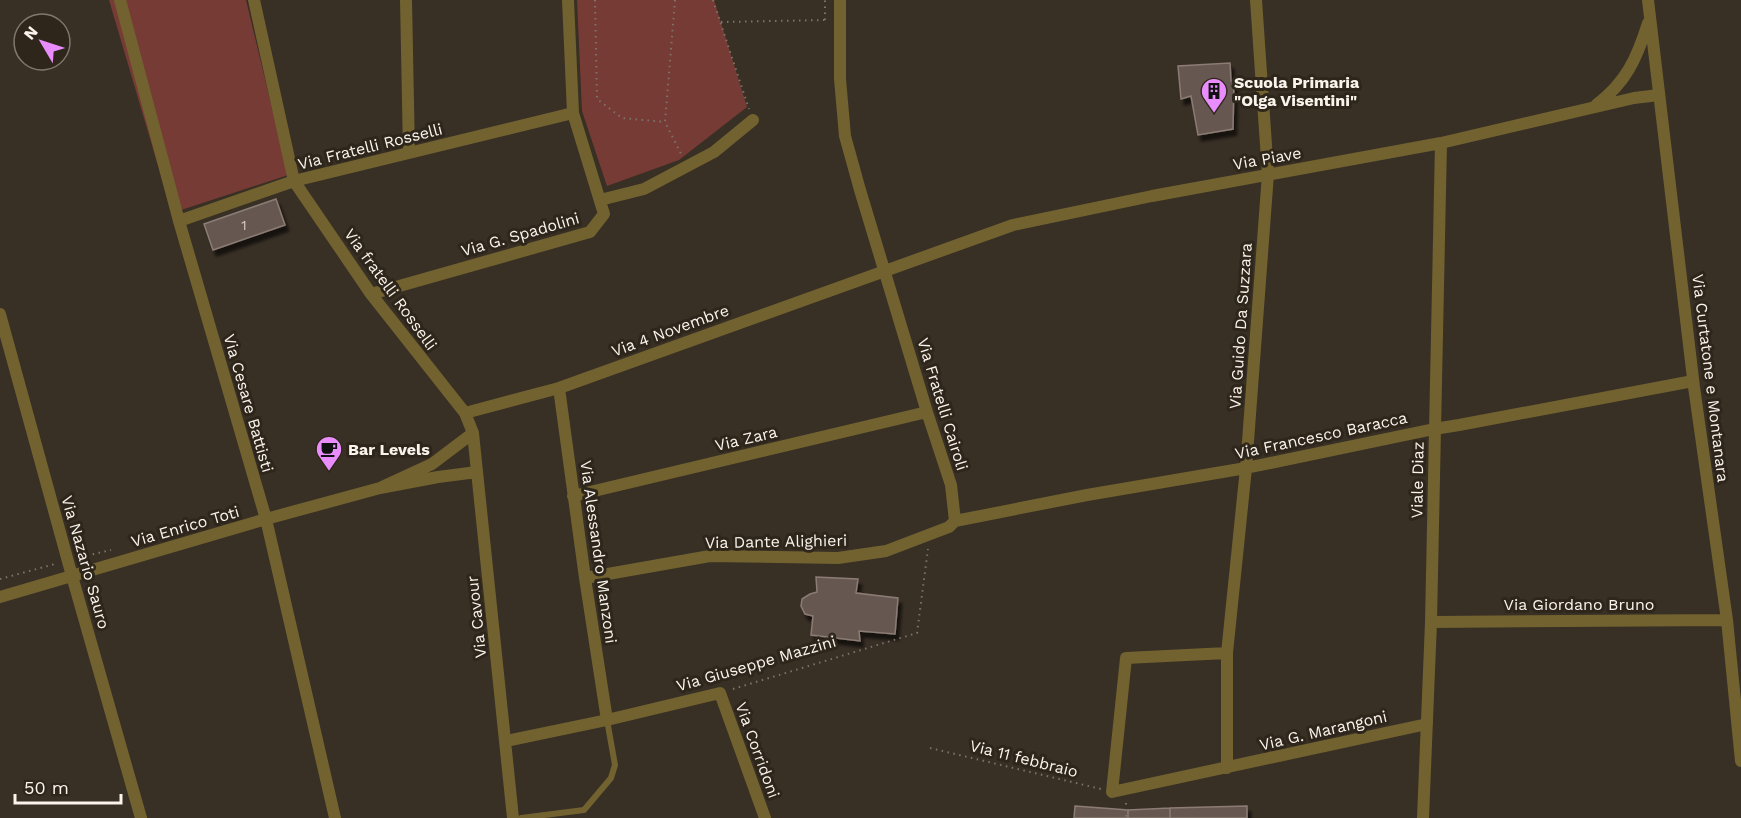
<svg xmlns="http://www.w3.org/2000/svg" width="1741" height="818" font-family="'Work Sans',sans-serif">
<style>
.green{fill:#773b35}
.building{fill:#665851;stroke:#8b7c74;stroke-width:1.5;filter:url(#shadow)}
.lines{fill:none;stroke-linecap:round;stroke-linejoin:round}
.path{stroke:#7c746b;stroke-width:2;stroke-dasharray:1.5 4.5;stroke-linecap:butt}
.service{stroke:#71622f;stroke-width:6}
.minor{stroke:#71622f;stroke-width:12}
.labels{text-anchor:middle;stroke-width:6;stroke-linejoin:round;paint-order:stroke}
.number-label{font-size:14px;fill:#d5cdc6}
.poi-label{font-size:16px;font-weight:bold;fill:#faf4ed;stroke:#2e261b;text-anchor:start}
.street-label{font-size:16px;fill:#faf4ed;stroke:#2e261b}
</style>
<defs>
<filter id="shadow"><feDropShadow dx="3.5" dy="6" stdDeviation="1.5" flood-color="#0009"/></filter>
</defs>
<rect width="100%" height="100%" fill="#382f25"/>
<path class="green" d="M109,0H246L288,175L172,213Z
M577,0H714L747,107L679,160L607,186L582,111Z"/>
<path class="building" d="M1230,63L1231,81L1234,80L1233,129L1198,135L1191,96L1181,99L1178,66Z
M276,199L285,225L213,250L204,224Z
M816,577L858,579L856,593L898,598L895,634L859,631L860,641L811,635L813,616L805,614L801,606L802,599L810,594L817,592Z
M1075,806L1128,810V818H1074Z
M1247,806V818H1170V808Z
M1170,808V818H1128V810Z"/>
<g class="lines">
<path class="path" d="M595,0L597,99L622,118L665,122
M675,0L665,122L682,156
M713,0L749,109
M825,20V0
M721,22L826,20
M81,557L111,550
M0,579L55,564
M733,689L917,633L928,549
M930,748L1101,789
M1126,803V818"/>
<path class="service" d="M521,818L584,810L611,778L615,765L607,720"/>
<path class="minor" d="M120,0L179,221L266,519L335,818
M254,0L294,181L371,294L465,413L473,433L513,818
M406,0L409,153
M1648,0L1694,387L1727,620L1741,761
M1596,105C1626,83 1637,58 1648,23
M600,200L644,189L714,152L753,120
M179,221L294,181L573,113
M371,294L590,232L604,214L573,113L568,0
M0,314L72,576L141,818
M559,388L585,578L607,720
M465,413L559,388L1013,225L1152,196L1441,143L1634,98L1659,95
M473,433L432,464L380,488L438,477L477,472
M573,496L927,412
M955,521L1087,495L1246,468L1434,429L1459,425L1693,381
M585,578L710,556L838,558L886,551L949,527L955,521L951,485L927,412L860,190L845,136L840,79V0
M0,597L266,519L380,488
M1431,622L1727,620
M1227,653L1246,468L1268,174L1256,0
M506,741L607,720L720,693L765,818
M1227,768V653L1126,658L1112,792L1427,724
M1423,818L1431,622L1441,143"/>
</g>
<defs>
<g id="building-pin" transform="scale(1.35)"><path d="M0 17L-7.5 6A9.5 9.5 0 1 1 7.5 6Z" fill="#ea8dfc" stroke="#2e261b"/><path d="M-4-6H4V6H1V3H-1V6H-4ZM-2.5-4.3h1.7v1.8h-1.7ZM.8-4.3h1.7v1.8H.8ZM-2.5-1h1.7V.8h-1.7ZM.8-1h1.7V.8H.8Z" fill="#111"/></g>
<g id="cafe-pin" transform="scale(1.35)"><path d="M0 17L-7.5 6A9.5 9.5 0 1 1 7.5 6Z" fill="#ea8dfc" stroke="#2e261b"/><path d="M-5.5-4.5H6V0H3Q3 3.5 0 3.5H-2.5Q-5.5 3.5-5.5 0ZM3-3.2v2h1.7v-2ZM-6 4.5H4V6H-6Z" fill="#111"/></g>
</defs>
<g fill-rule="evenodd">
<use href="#building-pin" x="1214" y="91"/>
<use href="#cafe-pin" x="329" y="449"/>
</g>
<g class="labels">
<g class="number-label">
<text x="244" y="230">1</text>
</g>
<g class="poi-label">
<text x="1234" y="88">Scuola Primaria<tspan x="1234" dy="18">"Olga Visentini"</tspan></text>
<text x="348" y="455">Bar Levels</text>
</g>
<g class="street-label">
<text transform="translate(370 146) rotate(-14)" y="6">Via Fratelli Rosselli</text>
<text transform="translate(1267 158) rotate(-10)" y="6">Via Piave</text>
<text transform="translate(520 234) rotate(-16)" y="6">Via G. Spadolini</text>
<text transform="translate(391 289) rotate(54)" y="6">Via fratelli Rosselli</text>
<text transform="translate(1240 326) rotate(-86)" y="6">Via Guido Da Suzzara</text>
<text transform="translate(670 330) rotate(-20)" y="6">Via 4 Novembre</text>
<text transform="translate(1711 378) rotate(83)" y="6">Via Curtatone e Montanara</text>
<text transform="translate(249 403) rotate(74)" y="6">Via Cesare Battisti</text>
<text transform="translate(943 404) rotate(73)" y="6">Via Fratelli Cairoli</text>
<text transform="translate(1321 435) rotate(-12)" y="6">Via Francesco Baracca</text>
<text transform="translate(746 438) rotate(-13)" y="6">Via Zara</text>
<text transform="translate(1417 480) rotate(-89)" y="6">Viale Diaz</text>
<text transform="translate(185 526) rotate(-16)" y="6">Via Enrico Toti</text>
<text transform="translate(776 541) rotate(-1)" y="6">Via Dante Alighieri</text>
<text transform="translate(599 552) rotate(82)" y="6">Via Alessandro Manzoni</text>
<text transform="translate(86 562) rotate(74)" y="6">Via Nazario Sauro</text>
<text x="1579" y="610">Via Giordano Bruno</text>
<text transform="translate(476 617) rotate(-96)" y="6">Via Cavour</text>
<text transform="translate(756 663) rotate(-16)" y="6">Via Giuseppe Mazzini</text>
<text transform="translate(1323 730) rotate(-13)" y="6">Via G. Marangoni</text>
<text transform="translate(758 750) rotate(70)" y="6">Via Corridoni</text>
<text transform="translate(1024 758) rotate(14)" y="6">Via 11 febbraio</text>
</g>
</g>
<g transform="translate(42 42) rotate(309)"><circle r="28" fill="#2e261b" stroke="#80786f" stroke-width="1.5"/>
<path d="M0-4.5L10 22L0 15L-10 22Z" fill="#ea8dfc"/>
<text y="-9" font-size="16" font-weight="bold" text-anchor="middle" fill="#faf4ed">N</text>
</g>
<path d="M15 794v9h106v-9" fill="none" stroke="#faf4ed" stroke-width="3"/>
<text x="24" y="794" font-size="18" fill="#faf4ed" stroke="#2e261b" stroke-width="4.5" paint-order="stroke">50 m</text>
</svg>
